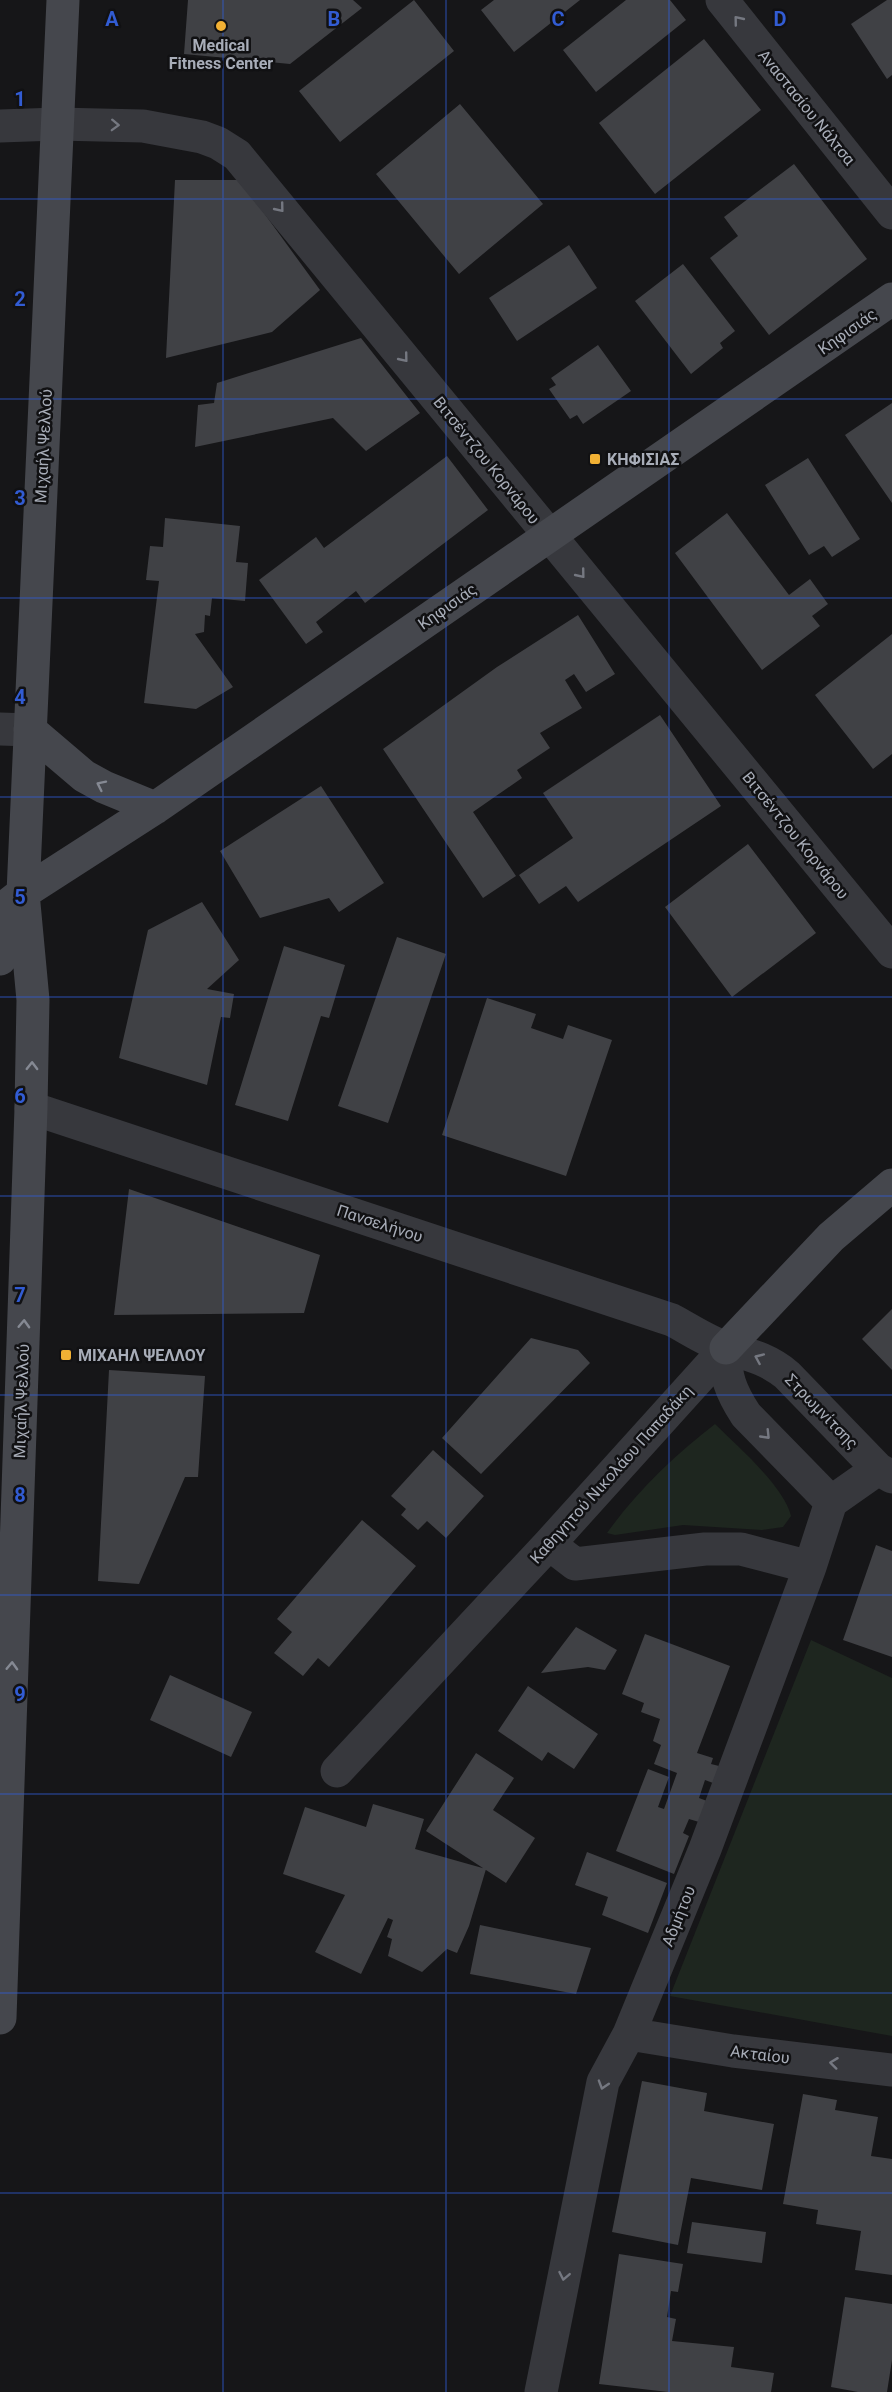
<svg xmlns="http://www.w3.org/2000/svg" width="892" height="2392" font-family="Roboto,sans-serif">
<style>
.green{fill:#1e261f}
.building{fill:#404145}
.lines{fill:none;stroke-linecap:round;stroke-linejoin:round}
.street{stroke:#37383d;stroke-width:33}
.secondary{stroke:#45474d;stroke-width:33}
.oneway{stroke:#757881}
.oneway2{stroke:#858993}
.grid{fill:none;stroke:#325cd3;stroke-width:1.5;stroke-opacity:0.55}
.poi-dot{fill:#f2b134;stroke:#111113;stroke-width:2}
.labels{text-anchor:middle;stroke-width:5;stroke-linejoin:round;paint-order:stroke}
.poi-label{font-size:16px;font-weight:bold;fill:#a8adb8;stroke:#111113;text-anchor:start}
.street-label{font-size:16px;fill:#a8adb8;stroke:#111113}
.grid-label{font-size:20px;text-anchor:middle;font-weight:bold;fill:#325cd3;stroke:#111113;stroke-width:5;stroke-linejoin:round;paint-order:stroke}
</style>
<rect width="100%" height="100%" fill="#161618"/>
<path class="green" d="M715,1424C737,1446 784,1486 791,1516L783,1527L762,1530L683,1525L615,1535L607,1533C637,1491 675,1455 715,1424Z
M811,1640L892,1678V2036L670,1996Z"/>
<path class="building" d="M188,0H353L362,8L290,64L184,54Z
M414,0L454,51L340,142L299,91Z
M494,0H580L514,52L481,10Z
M626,0H670L686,20L596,92L563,50Z
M887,0H892V75L887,79L851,24Z
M704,39L761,110L655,194L599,123Z
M460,104L543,204L459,274L376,174Z
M794,164L867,259L769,335L710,258L738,236L724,217Z
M175,180H240L320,290L272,332L166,358Z
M569,245L597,288L517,341L489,298Z
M683,264L735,331L720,343L723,348L691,374L635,301Z
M361,338L420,413L366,451L333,418L195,447L198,405L214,403L217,383Z
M598,345L631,391L583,424L577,415L570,419L549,389L556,385L551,378Z
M892,403V503L845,435Z
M447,456L488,510L365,603L356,591L316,622L323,632L306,644L259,580L316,537L324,548Z
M808,458L860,539L832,557L824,546L809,555L765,485Z
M727,513L789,595L810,579L828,604L812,616L820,626L762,670L675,553Z
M165,518L240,526L236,562L248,563L245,601L212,598L210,616L205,615L204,632L195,634L233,687L196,709L144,703L159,581L146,580L150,546L163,547Z
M578,615L615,674L586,692L574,674L565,680L582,708L540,733L550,748L517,770L522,778L473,812L516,876L483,898L383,749L497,667Z
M892,634V754L873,769L815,695Z
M660,715L721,806L578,902L566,886L539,904L519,875L573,838L543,793Z
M321,786L384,883L339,912L329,898L260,918L220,851Z
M748,844L816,933L732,997L665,907Z
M202,902L239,960L207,989L234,994L230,1018L221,1017L207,1085L119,1058L148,930Z
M397,937L446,954L388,1123L338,1106Z
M284,946L345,965L329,1018L321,1016L288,1121L235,1105Z
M487,998L536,1014L531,1028L563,1039L568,1025L612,1040L566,1176L442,1135Z
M129,1189L320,1255L304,1313L114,1315Z
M892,1309V1370L862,1339Z
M531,1338L578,1350L590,1363L481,1474L442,1438Z
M109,1370L205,1376L198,1477H185L139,1584L98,1581Z
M433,1450L484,1496L446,1538L427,1521L418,1530L401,1515L406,1509L391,1496Z
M362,1520L416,1566L329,1667L318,1658L303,1676L274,1653L292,1632L277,1619Z
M876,1545L892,1551V1657L843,1640Z
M576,1627L617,1650L605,1670L588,1667L541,1673Z
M645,1634L730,1666L697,1753L713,1758L711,1764L719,1766L713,1783L705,1780L699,1798L707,1801L699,1822L689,1819L683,1833L689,1836L674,1874L616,1851L648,1769L669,1777L658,1807L664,1809L677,1773L654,1764L661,1745L653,1741L660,1719L641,1712L644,1703L622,1694Z
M170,1675L252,1712L231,1757L150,1720Z
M528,1686L598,1734L574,1769L548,1752L542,1761L498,1731Z
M476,1753L514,1778L493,1810L535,1838L506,1883L426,1831Z
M373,1804L424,1819L415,1849L486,1869L469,1926L457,1953L447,1949L422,1972L388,1956L392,1939L387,1937L393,1920L388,1918L361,1974L315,1952L345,1895L283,1874L305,1807L366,1827Z
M587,1852L667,1883L648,1933L602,1915L608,1897L575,1885Z
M480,1925L591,1948L576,1994L470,1974Z
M642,2081L707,2093L704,2111L774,2124L762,2190L691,2178L678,2245L612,2232Z
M803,2094L837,2100L835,2110L878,2117L871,2156L892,2159V2275L855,2270L861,2231L816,2224L818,2210L783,2204Z
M692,2222L766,2232L762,2263L687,2253Z
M619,2254L683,2264L678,2292L671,2291L667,2317L676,2319L672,2341L734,2347L731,2367L774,2373L771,2392H668L599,2384Z
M845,2297L892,2304V2360L887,2392H858L831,2387Z"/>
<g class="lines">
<path class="street" d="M722,0L892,213
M0,126L57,124L143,126L202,137L218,143L237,155L892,952
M0,729L30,730
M31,1108L672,1320C689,1329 708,1342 727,1348C750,1355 768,1359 787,1375L878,1469L892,1477
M726,1348C724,1375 731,1392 746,1415L831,1502
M549,1544L575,1564L705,1549H741L810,1567
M337,1771L549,1544L726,1348
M629,2034L733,2051L892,2070
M541,2392L603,2082L629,2034L705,1849L810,1567L831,1502L878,1469"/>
<path class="secondary" d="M30,730L84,776L104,787L155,808
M0,911L23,893L155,808L892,299
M0,959L19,903
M726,1348L831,1237L892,1185
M0,2018L31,1108L33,1000L23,893L63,0"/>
</g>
<defs><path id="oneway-chevron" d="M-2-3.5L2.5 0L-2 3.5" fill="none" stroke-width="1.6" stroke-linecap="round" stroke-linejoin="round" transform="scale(1.5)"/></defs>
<g class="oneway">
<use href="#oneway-chevron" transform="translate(738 20) rotate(-129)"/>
<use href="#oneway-chevron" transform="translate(115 125) rotate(2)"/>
<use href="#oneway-chevron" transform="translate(280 208) rotate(51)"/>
<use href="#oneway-chevron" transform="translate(404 358) rotate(51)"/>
<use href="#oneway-chevron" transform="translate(581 574) rotate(51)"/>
<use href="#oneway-chevron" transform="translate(759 1358) rotate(-156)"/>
<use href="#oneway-chevron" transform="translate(766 1435) rotate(46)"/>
<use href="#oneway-chevron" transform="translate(834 2063) rotate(-173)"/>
<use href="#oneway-chevron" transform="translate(603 2085) rotate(107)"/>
<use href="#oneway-chevron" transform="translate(564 2276) rotate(101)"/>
</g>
<g class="oneway2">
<use href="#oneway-chevron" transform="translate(101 785) rotate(-154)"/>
<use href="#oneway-chevron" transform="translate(32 1066) rotate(-89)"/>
<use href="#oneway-chevron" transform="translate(24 1324) rotate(-88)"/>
<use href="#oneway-chevron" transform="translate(12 1666) rotate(-88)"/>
</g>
<path class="grid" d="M223,0V2392M446,0V2392M669,0V2392M0,199H892M0,399H892M0,598H892M0,797H892M0,997H892M0,1196H892M0,1395H892M0,1595H892M0,1794H892M0,1993H892M0,2193H892"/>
<g class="poi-dot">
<circle cx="221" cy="26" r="6"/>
<rect x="589" y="453" width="12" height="12" rx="3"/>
<rect x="60" y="1349" width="12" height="12" rx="3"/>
</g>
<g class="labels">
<g class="poi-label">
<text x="221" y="51" text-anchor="middle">Medical<tspan x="221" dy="18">Fitness Center</tspan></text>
<text x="607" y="465">ΚΗΦΙΣΙΑΣ</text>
<text x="78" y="1361">ΜΙΧΑΗΛ ΨΕΛΛΟΥ</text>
</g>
<g class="street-label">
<text transform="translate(807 107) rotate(51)" y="6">Αναστασίου Νάλτσα</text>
<text transform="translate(847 331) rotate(-35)" y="6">Κηφισιάς</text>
<text transform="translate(43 446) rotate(-87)" y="6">Μιχαήλ Ψελλού</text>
<text transform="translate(487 460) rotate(51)" y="6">Βιτσέντζου Κορνάρου</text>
<text transform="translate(447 606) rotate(-35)" y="6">Κηφισιάς</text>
<text transform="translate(796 835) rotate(51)" y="6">Βιτσέντζου Κορνάρου</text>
<text transform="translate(380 1223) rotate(18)" y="6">Πανσελήνου</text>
<text transform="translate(21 1401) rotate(-88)" y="6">Μιχαήλ Ψελλού</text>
<text transform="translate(822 1411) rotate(46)" y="6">Στρωμνίτσης</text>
<text transform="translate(611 1474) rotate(-48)" y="6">Καθηγητού Νικολάου Παπαδάκη</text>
<text transform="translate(678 1916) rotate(-68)" y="6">Αδμήτου</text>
<text transform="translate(760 2054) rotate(7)" y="6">Ακταίου</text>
</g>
</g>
<g class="grid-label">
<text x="112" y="26">A</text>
<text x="334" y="26">B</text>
<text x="558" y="26">C</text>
<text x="780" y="26">D</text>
<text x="20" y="106">1</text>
<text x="20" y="306">2</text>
<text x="20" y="505">3</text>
<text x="20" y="704">4</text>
<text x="20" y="904">5</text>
<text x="20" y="1103">6</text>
<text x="20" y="1302">7</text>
<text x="20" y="1502">8</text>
<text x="20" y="1701">9</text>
</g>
</svg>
